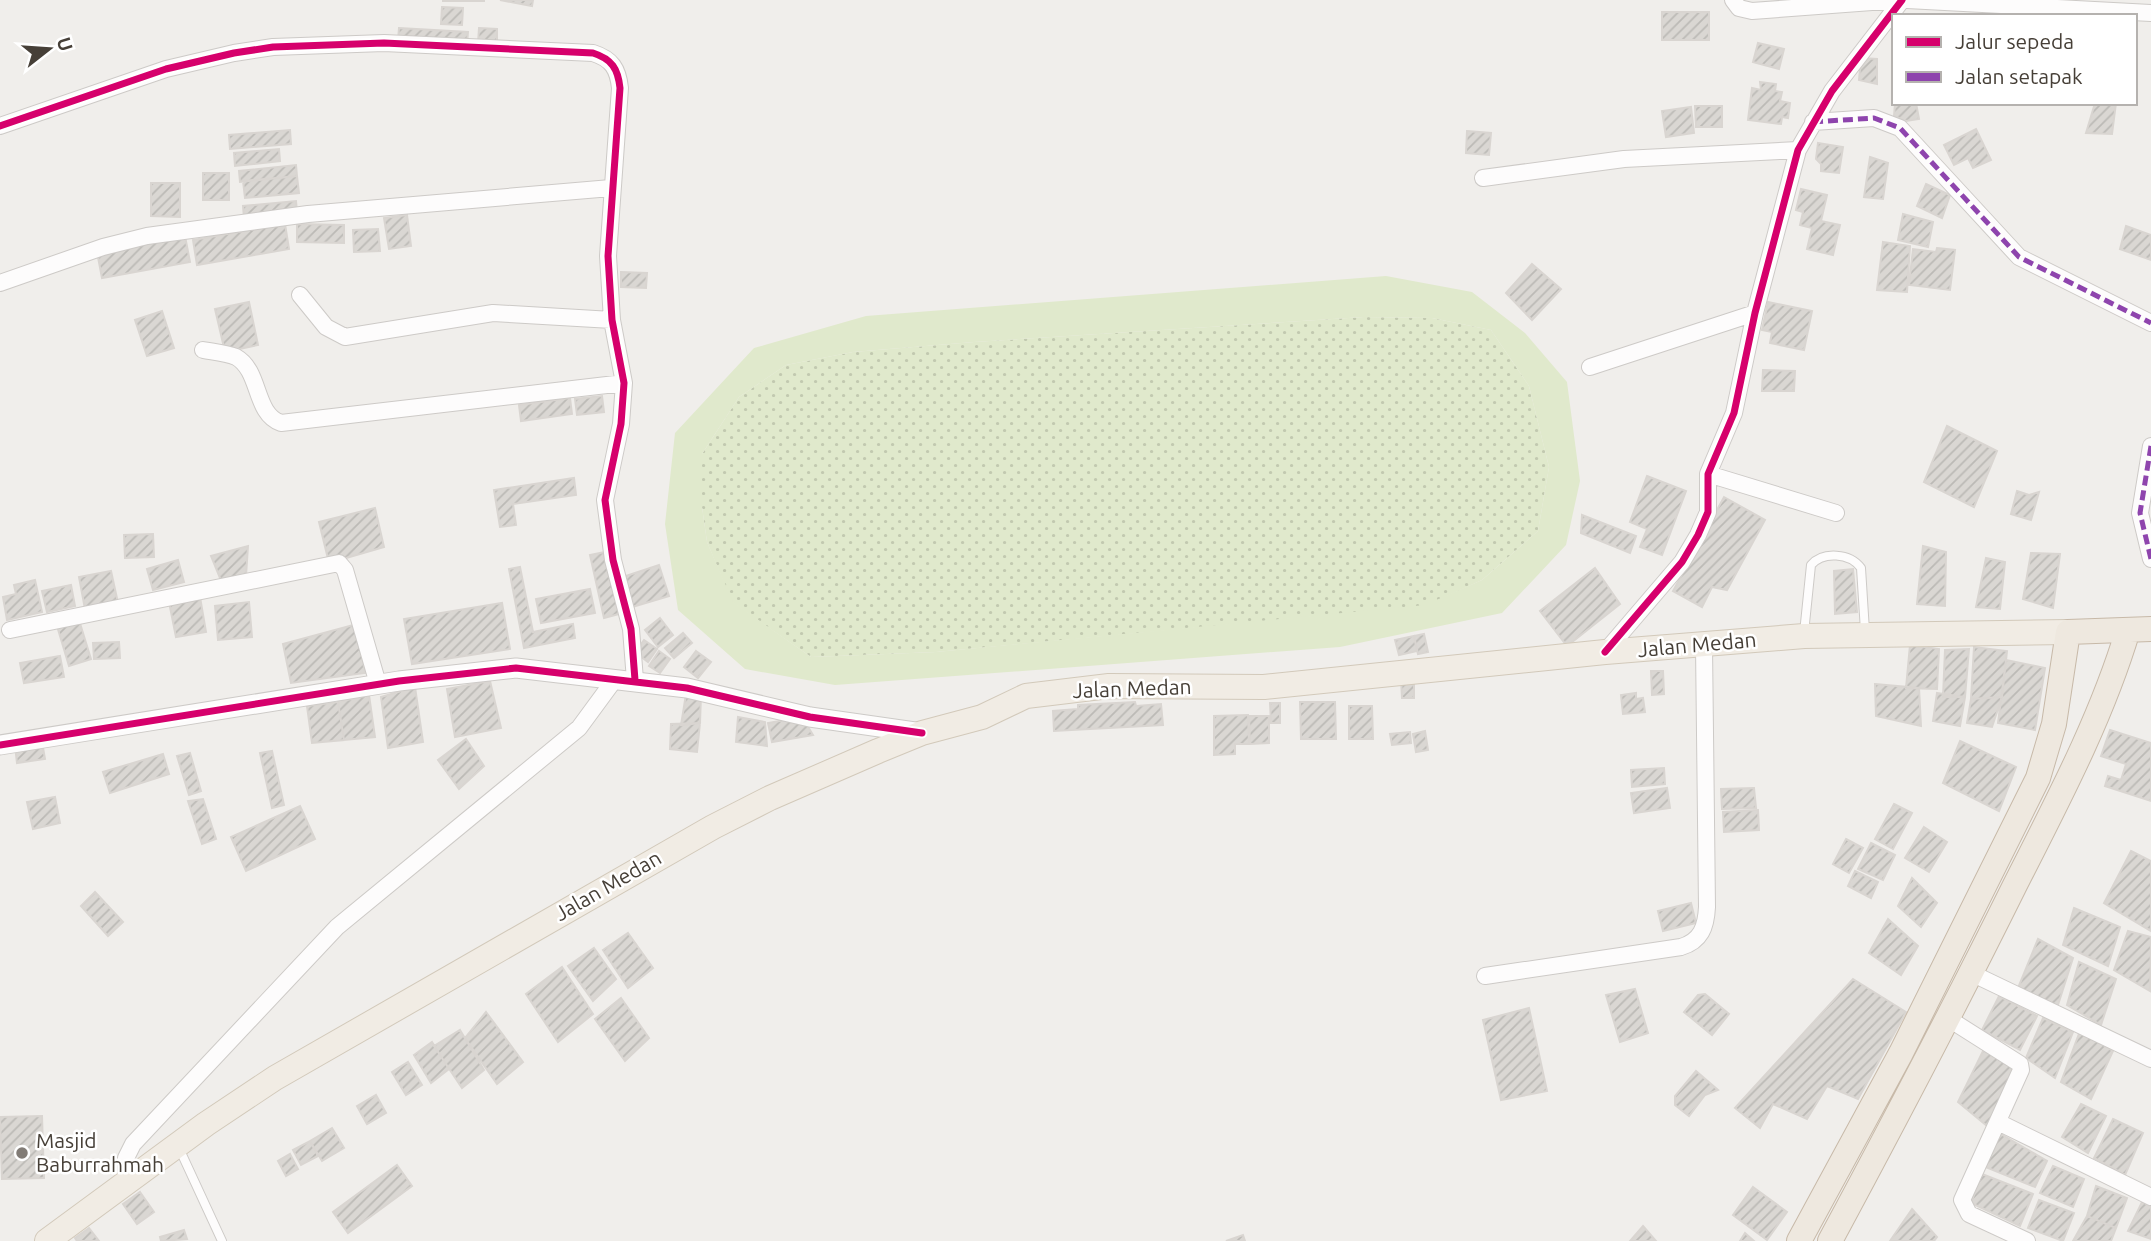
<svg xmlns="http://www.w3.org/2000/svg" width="2151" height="1241" font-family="Ubuntu,sans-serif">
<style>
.grass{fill:url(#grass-dots)}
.garden{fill:#e0e9cc;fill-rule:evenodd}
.building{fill:url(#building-hatch);stroke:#d9d5d1;stroke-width:2}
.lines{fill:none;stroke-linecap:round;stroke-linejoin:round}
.service-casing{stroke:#cdcac7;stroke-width:10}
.minor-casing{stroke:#cdcac7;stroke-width:18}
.tertiary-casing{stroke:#cdcac7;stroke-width:21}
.primary-casing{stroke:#d2c9ba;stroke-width:26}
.trunk-casing{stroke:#c7b9a8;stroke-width:26}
.service{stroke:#fdfcfc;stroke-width:8}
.minor{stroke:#fdfcfc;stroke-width:16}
.tertiary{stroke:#fdfcfc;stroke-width:19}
.primary{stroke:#f1ece4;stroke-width:24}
.trunk{stroke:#eee8df;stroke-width:24}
.quiet{stroke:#8e44ad;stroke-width:5;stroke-dasharray:10 5;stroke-linecap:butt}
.cycleway-casing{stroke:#fff;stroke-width:11}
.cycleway{stroke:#d6006c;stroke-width:7}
.poi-dot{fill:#827c76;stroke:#fff;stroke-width:2.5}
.labels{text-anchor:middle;stroke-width:5;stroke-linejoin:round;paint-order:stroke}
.street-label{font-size:21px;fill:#463f37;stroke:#fff}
.poi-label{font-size:21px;fill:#463f37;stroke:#fff;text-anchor:start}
</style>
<defs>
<pattern id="grass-dots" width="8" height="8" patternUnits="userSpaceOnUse" patternTransform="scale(1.75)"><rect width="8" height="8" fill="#e0e9cc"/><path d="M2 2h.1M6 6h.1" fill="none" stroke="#c2c9b0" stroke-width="1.8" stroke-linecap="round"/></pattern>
<pattern id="building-hatch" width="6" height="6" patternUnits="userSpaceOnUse" patternTransform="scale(1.75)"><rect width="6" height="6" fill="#dad7d3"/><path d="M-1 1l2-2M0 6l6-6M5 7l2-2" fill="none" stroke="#bcbab6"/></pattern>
</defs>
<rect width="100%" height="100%" fill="#f0eeeb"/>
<path class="grass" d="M1364,317L1432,318L1491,330L1529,386L1549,467L1538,531L1482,580L1425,606L936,652L811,657L732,602L707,542L702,507V454L739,397L786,365L853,352L974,342Z"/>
<path class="garden" d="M1386,276L1472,292L1525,333L1567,382L1580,481L1566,545L1502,613L1340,647L835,685L745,669L678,610L665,524L675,433L754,348L866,316ZM1364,317L1432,318L1491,330L1529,386L1549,467L1538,531L1482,580L1425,605L936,652L811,657L733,602L707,542L702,507V454L739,397L786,365L853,352L974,342Z"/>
<path class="building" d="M443,0H484V1H443Z
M500,0H533L532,6Z
M442,7L463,8L462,25L441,24Z
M1662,12H1709V40H1662Z
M399,28L468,32L467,44L398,40Z
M479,28L497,29V43H478Z
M1758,43L1784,49L1779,69L1753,62Z
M1861,58L1877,59V84L1859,80Z
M1760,82L1776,84L1775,91L1782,92L1780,101L1790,103L1788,118L1782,117L1781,124L1748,120L1752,88L1761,90Z
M1895,103H1916L1919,119L1906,121L1894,116Z
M2095,103H2116L2112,134L2086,133Z
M1695,106H1722V127H1696Z
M1691,107L1694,133L1666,137L1662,111Z
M1976,129L1991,160L1973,168L1968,158L1954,165L1944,145Z
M290,130L291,144L230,149L229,135Z
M1467,131L1491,133L1489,155L1466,153Z
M1818,143L1843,147L1839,173L1821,171V164L1816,159Z
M279,149L280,161L235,166L234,153Z
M1870,157L1888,163L1883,199L1864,197Z
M296,165L297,176L240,182L239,171Z
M203,173H229V200H203Z
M297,176L299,193L245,198L243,181Z
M151,183H180V217L151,216Z
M1926,184L1950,195L1942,218L1917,206Z
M1801,189L1827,195L1821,221L1840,225L1833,255L1807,249L1812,228L1800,225L1803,212L1796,210Z
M296,201L297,212L244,218L243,206Z
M1903,214L1933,222L1928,247L1898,240Z
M407,215L411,246L389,249L384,218Z
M285,224L289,249L197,265L193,240Z
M297,224L344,225V243L297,242Z
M2126,226L2151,235V260L2120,249Z
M378,229L380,251L354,252L353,230Z
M185,236L190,262L102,278L97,252Z
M1883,242L1910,246L1907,292L1877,290Z
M1937,248L1955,250L1950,290L1909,285L1913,249L1936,252Z
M1532,264L1561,289L1532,320L1506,293Z
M621,272L647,273L646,288L621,287Z
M249,302L258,345L225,352L215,309Z
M1768,302L1812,311L1804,350L1770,343L1772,332L1762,330Z
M162,311L174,348L147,356L135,320Z
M1763,370L1795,371L1794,391H1762Z
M602,396L604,412L577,415L575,399Z
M570,398L572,414L521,421L519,405Z
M1947,426L1997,451L1974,507L1924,482Z
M1647,476L1686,491L1662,555L1640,547L1647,529L1630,522Z
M574,478L576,495L513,504L516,525L500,527L494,490Z
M2017,491L2029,495L2039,492L2031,520L2011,514Z
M1724,497L1765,520L1727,590L1712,587L1702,607L1673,591Z
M375,508L384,547L329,563L319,522Z
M1582,515L1636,536L1630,553L1581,533Z
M153,534L154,557L125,558L124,535Z
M248,546L246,576L222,583L211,556Z
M1923,546L1946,552L1945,606L1917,604Z
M605,552L619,614L604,618L590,555Z
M2031,553L2060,554L2053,608L2023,599Z
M1986,558L2005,562L2000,609L1976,607Z
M178,560L184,582L153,590L147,569Z
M659,565L669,596L629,608L620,578Z
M520,567L533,632L573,624L575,638L524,648L509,569Z
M1595,568L1620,604L1567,646L1540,611Z
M1853,569L1857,612L1835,614L1834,571Z
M111,571L118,603L85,609L79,577Z
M35,580L42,612L7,620L3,597L16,594L14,585Z
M71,585L75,606L47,612L42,591Z
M590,589L595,613L541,623L536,599Z
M200,597L206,632L176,637L169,602Z
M249,602L252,637L218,640L215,606Z
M502,603L510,649L412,664L404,619Z
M660,618L673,635L658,647L645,630Z
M79,620L91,659L69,666L57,626Z
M357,624L365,673L291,683L283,644Z
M683,633L692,643L674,658L665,648Z
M1424,634L1428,652L1418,654L1414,636Z
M1414,636L1417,651L1399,655L1395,640Z
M644,640L657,649L648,662L635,652Z
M119,642L120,658L94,659L93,643Z
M1910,645L1939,649L1937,689L1906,688Z
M1974,647L2007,651L2002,697L1971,699Z
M1969,649L1965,697H1943L1945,650Z
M659,651L670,659L660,673L649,666Z
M696,651L711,662L698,678L684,667Z
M60,656L64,677L24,683L20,663Z
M2006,660L2045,668L2035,730L1998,723Z
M1651,671H1663L1664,694L1652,695Z
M1401,679H1414V698H1402Z
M490,681L501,728L455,737L447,689Z
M1875,684L1919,688L1921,726L1876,716Z
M415,687L423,742L388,748L381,697Z
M1636,693V699L1643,698L1645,712L1623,714L1621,695Z
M1937,693L1965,697L1960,726L1933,721Z
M686,694L701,695L700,723L681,725Z
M369,695L375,737L344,740L338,702Z
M2002,697L1992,727L1967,723L1971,699Z
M338,702L344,740L312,743L307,706Z
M1135,702L1136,706L1161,704L1163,725L1054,731L1053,711L1078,709V705Z
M1300,702H1335L1336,739H1301Z
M1270,703H1280V723H1271Z
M1349,706H1372L1373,739H1349Z
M1248,715L1249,744H1235V754L1214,755V716Z
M1249,716H1269V743L1250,744Z
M738,717L765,722L767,746L736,742Z
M802,717L813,735L772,742L768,723Z
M700,723L697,752L670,749L671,724Z
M2110,730L2151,743V801L2105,786L2108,776L2121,780L2126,764L2101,756Z
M1425,731L1428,750L1416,752L1413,734Z
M1410,732L1411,743L1392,745L1390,734Z
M466,739L484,766L459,789L438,760Z
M1960,741L2016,767L1999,811L1943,783Z
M42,742L45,759L17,763L15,746Z
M272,751L284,805L272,808L260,753Z
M190,753L201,791L189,795L177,756Z
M163,754L169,774L110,793L103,772Z
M1664,768L1665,784L1632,787L1631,770Z
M1667,788L1670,808L1634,813L1631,793Z
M1754,788L1756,808L1722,809L1721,789Z
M55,797L60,823L33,829L27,802Z
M203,799L216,839L202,844L188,801Z
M1894,804L1912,813L1893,849L1875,839Z
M300,806L315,839L246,871L231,837Z
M1758,810L1759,830L1724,832L1723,812Z
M1924,827L1947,842L1929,872L1905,858Z
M1846,839L1863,848L1849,873L1833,864Z
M1871,843L1895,855L1883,880L1858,869Z
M2131,851L2151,861V931L2104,903Z
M1855,871L1878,882L1871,898L1848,886Z
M1912,878L1937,903L1921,927L1898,906Z
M95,892L123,922L108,936L81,906Z
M1691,903L1696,923L1663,931L1658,911Z
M2074,908L2120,927L2108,966L2063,945Z
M1888,919L1918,946L1901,975L1869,953Z
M2128,931L2151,937L2150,991L2114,970Z
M628,933L653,968L628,988L603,950Z
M2038,939L2073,958L2057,1008L2016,993Z
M594,948L616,979L593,1001L568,966Z
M2079,962L2116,979L2101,1025L2067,1005Z
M562,967L593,1014L558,1042L526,994Z
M1853,979L1906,1012L1858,1099L1827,1086L1807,1119L1773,1104L1760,1128L1735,1108Z
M1635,989L1648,1033L1620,1042L1606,995Z
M1705,994L1729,1014L1712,1035L1684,1012L1698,995Z
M1999,996L2037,1016L2020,1050L1982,1030Z
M621,998L649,1038L625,1061L595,1019Z
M1529,1008L1547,1091L1501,1100L1483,1020Z
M486,1012L523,1062L497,1084L465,1038Z
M2043,1018L2073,1032L2055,1078L2026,1058Z
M460,1030L484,1070L462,1088L434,1046Z
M2080,1031L2113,1051L2091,1099L2061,1082Z
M432,1042L449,1069L431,1083L414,1055Z
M1983,1051L2018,1066L1987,1126L1958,1102Z
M408,1062L422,1085L406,1095L392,1072Z
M1696,1071L1718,1090L1705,1095L1689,1116L1675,1105V1096Z
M376,1095L386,1113L367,1124L357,1106Z
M2081,1104L2106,1116L2088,1153L2062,1137Z
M42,1116L44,1178L2,1179L0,1117Z
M2113,1119L2143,1133L2125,1175L2094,1158Z
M332,1128L344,1148L322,1161L310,1141Z
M1999,1133L2047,1161L2035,1187L1983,1166Z
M310,1141L318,1156L301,1165L293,1150Z
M290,1154L298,1169L286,1176L278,1161Z
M397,1165L412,1186L348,1233L333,1212Z
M2053,1166L2084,1179L2073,1207L2040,1193Z
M1982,1174L2033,1194L2020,1226L1971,1203Z
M2096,1186L2127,1198L2116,1228L2087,1216Z
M1753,1187L1787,1212L1767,1240L1733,1215Z
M140,1192L154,1212L137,1224L123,1204Z
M2039,1200L2074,1213L2063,1241L2028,1228Z
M2142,1202L2151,1206V1239L2128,1231Z
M1912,1209L1937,1237L1934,1241H1890Z
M2087,1216L2116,1228L2111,1241H2073Z
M1643,1226L1656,1241H1630Z
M89,1228L99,1241H77L75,1238Z
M184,1230L187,1239L161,1241L160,1237Z
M1745,1233L1754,1241H1740Z
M1243,1235L1245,1241H1226Z"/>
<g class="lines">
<g class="service-casing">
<path id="service" d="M1804,633L1811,565C1823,551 1850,553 1861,568L1865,631
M179,1148L222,1241"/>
</g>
<g class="minor-casing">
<path id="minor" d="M1733,0L1739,8L1752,11L1899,0
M1907,0L2151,13
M1813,122L1874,118L1900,128L2019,257L2151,323
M0,126L166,69L234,53L273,47L384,43L593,53C612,59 618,69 620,88L608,256L612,320L624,383L621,424L605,500L613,560L631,629L635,680
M1483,178L1624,159L1798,150
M0,283L103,247L147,236L308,214L611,188
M300,295L326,327L345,337L493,313L612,320
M203,350C214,352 226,353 236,357C261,371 254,414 281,423L624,383
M1590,367L1755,313
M2151,446L2140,513L2151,559
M1708,474L1836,513
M10,630L339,563L345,570L378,684
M1605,652L1682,562L1698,535L1708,512V474L1734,413L1755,313L1798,150L1832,91L1902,0
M1971,973L2151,1059
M1485,976L1681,947C1701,941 1706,927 1707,907L1704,646
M1949,1019L2020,1064L2021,1070L1962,1200L1969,1214L2027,1241
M2000,1123L2151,1197
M126,1184V1158L133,1144L337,927L579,728L615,679"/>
</g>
<g class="tertiary-casing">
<path id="tertiary" d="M0,745L399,681L516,668L687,688L810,717L922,733"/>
</g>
<g class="primary-casing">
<path id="primary" d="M47,1241L206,1124L275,1078L713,827L770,798L878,751L922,733L982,717L1026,696L1109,686L1264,687L1605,652L1804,636L2068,632"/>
</g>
<g class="trunk-casing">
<path id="trunk" d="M1799,1241L1901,1053L2038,778L2054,724L2068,632L2151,629
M1830,1241C1893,1124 1955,1006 2014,887C2056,804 2101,720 2128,630"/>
</g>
<use href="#service" class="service"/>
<use href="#minor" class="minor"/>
<use href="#tertiary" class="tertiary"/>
<use href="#primary" class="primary"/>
<use href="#trunk" class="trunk"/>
<path class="quiet" d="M1813,122L1874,118L1900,128L2019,257L2151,323
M2151,446L2140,513L2151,559"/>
<g class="cycleway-casing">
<path id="cycleway" d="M0,126L166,69L234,53L273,47L384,43L593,53C612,59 618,69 620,88L608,256L612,320L624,383L621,424L605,500L613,560L631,629L635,680
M1605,652L1682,562L1698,535L1708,512V474L1734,413L1755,313L1798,150L1832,91L1902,0
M0,745L399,681L516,668L687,688L810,717L922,733"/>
</g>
<use href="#cycleway" class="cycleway"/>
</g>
<circle class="poi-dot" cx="22" cy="1153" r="7"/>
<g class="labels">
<g class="street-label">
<text transform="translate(1697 645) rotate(-5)" y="7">Jalan Medan</text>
<text transform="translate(1132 689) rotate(-2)" y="7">Jalan Medan</text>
<text transform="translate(608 886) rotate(-30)" y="7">Jalan Medan</text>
</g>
<g class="poi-label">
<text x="36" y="1148">Masjid<tspan x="36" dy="24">Baburrahmah</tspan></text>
</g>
</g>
<rect x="1892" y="14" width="245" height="91" fill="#ffffff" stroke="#b5b2af" stroke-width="2"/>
<rect x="1906" y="37" width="35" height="10" fill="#d6006c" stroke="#b5b2af" stroke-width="2"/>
<text x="1955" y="49" font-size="21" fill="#463f37">Jalur sepeda</text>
<rect x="1906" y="72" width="35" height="10" fill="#8e44ad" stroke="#b5b2af" stroke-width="2"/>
<text x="1955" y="84" font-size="21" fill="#463f37">Jalan setapak</text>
<g transform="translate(49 49) rotate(73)" stroke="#ffffff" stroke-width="5" paint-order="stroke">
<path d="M0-5L12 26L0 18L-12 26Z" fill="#463f37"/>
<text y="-10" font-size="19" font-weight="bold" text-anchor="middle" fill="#463f37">U</text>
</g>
</svg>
